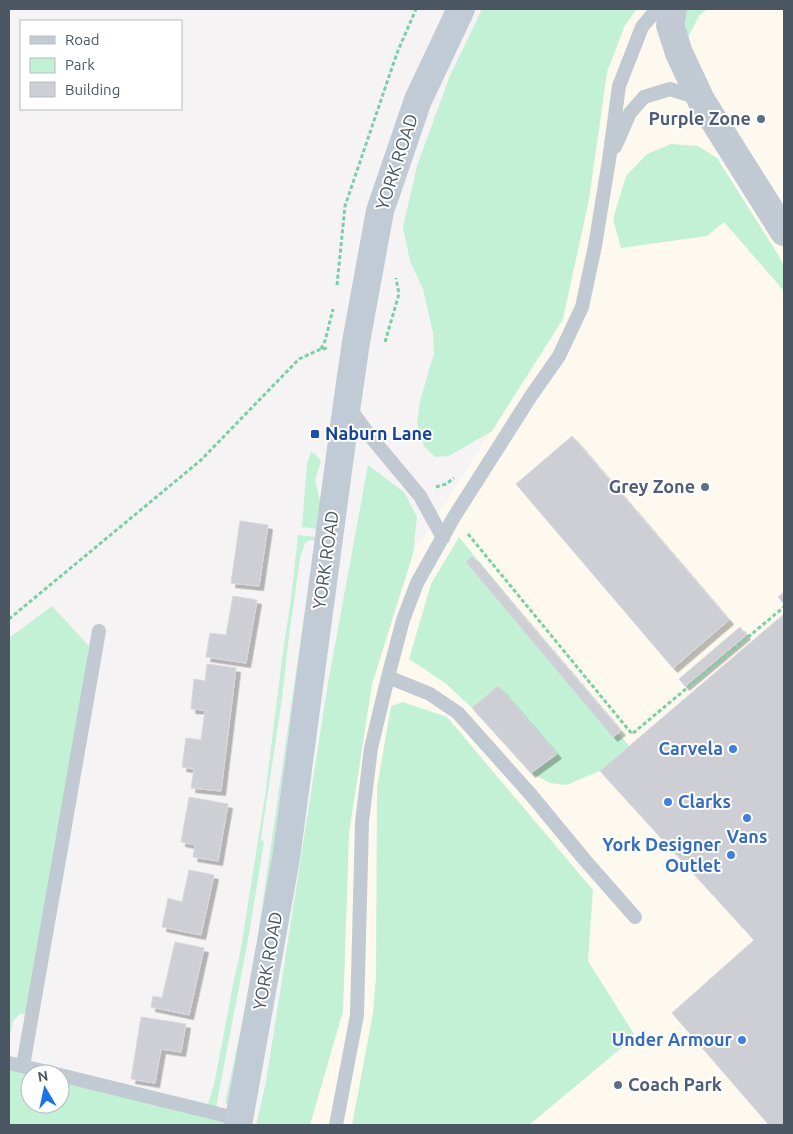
<svg xmlns="http://www.w3.org/2000/svg" width="793" height="1134" font-family="Ubuntu,sans-serif">
<style>
.commercial{fill:#fdf9ef}
.green{fill:#c3f1d5;fill-rule:evenodd}
.building{fill:#cdcfd5;stroke:#d7d9de;filter:url(#shadow)}
.lines{fill:none;stroke-linecap:round;stroke-linejoin:round}
.path{stroke:#7ad0a6;stroke-width:3;stroke-dasharray:4 2.5;stroke-linecap:butt}
.service{stroke:#c1cad2;stroke-width:14}
.minor{stroke:#c1cad2;stroke-width:28}
.secondary{stroke:#c1cbd6;stroke-width:28}
.service-dot{fill:#5c6f8a;stroke:#fff;stroke-width:2}
.transit-dot{fill:#1a4fb4;stroke:#fff;stroke-width:2}
.shop-dot{fill:#3f7fe0;stroke:#fff;stroke-width:2}
.labels{text-anchor:middle;stroke-width:4;stroke-linejoin:round;paint-order:stroke}
.service-label{font-size:18px;font-weight:bold;fill:#4e5e75;stroke:#fff;text-anchor:end}
.street-label{font-size:18px;fill:#4a5661;stroke:#fff}
.transit-label{font-size:18px;font-weight:bold;fill:#164399;stroke:#fff;text-anchor:start}
.shop-label{font-size:18px;font-weight:bold;fill:#366cbe;stroke:#fff;text-anchor:end}
</style>
<defs>
<filter id="shadow"><feDropShadow dx="4.5" dy="4.5" stdDeviation="0" flood-color="#0004"/></filter>
</defs>
<rect width="100%" height="100%" fill="#f5f3f3"/>
<path class="commercial" d="M637,9H784V1125H310L343,1011L349,833L372,684L413,553L563,319L589,199L607,72L625,25Z"/>
<path class="green" d="M482,9H637L625,25L607,72L589,199L563,319L492,431L449,456L435,457L424,446L417,423L420,401L434,353L433,333L423,289L410,261L403,227L417,166L449,78Z
M687,9H707L699,16L684,45L681,27Z
M671,144L698,146L717,158L779,256L784,267V291L724,222L707,236L621,248L613,219L626,176L647,154Z
M311,452L315,454L321,461L315,480L320,501L321,523L318,529L302,527L307,464Z
M368,465L404,492L417,517L413,554L372,684L349,833L343,1011L310,1125H256L266,1082L328,683Z
M298,535L325,538V541L310,540L305,543L300,558L289,636L282,698L261,839L264,842L248,940L216,1107L226,1125H9V1056L208,1104L215,1080L233,985L241,948L265,796L282,659L291,599ZM30,1074H60V1104H30Z
M459,537L629,746L600,771L566,785L550,783L531,773L472,708L445,683L409,659L431,584Z
M313,561L282,780L267,896L232,1105L225,1103L252,977L310,574Z
M52,606L89,646L29,1013L20,1014L13,1021L9,1042V638Z
M403,702L447,717L593,890L588,961L634,1034L625,1045L529,1125H352L373,1013L376,977L377,788L391,706Z"/>
<path class="building" d="M572,436L729,620L673,668L516,484Z
M240,521L268,525L259,586L231,583Z
M472,556L621,731L613,737L466,562Z
M784,592V604L778,597Z
M233,596L257,600L246,663L206,657L210,633L226,635Z
M784,614V1125H769L672,1013L754,940L600,771Z
M740,627L746,635L685,686L679,679Z
M207,664L236,668L221,791L191,788L194,769L182,767L186,738L201,740L205,710L191,709L194,679L205,681Z
M498,686L557,754L531,773L472,708Z
M189,797L228,804L218,861L193,857L195,845L181,842Z
M189,870L214,875L201,935L162,927L168,898L182,902Z
M175,942L204,948L189,1015L151,1007L153,996L162,998Z
M141,1017L186,1024L181,1052L161,1049L155,1083L131,1079Z"/>
<g class="lines">
<path class="path" d="M337,285L345,206L397,53L416,9
M385,342L399,294L396,278
M321,349L325,341L333,309
M436,487L446,484L454,478
M468,534L632,734L784,607
M9,619L201,460L299,359L321,349L329,348"/>
<path class="service" d="M615,147L630,113L644,97L670,89L701,99
M347,405L370,436L420,496L443,538
M388,677L430,694L458,713L532,796L584,859L635,917
M9,1063L56,1074
M23,1066L99,631
M60,1075L239,1119
M336,1125L357,1015L362,822L371,748L388,677L403,620L417,583L454,517L531,396L559,356L582,307L595,246L609,160L619,86L642,27L657,9"/>
<path class="minor" d="M673,9L670,25L679,53L701,100L784,232"/>
<path class="secondary" d="M238,1125L286,858L347,404L356,342L380,211L418,100L461,9"/>
</g>
<g class="service-dot">
<circle cx="761" cy="119" r="5"/>
<circle cx="705" cy="487" r="5"/>
<circle cx="618" cy="1085" r="5"/>
</g>
<rect class="transit-dot" x="310" y="429" width="10" height="10" rx="2.5"/>
<g class="shop-dot">
<circle cx="733" cy="749" r="5"/>
<circle cx="668" cy="802" r="5"/>
<circle cx="747" cy="818" r="5"/>
<circle cx="731" cy="855" r="5"/>
<circle cx="742" cy="1040" r="5"/>
</g>
<g class="labels">
<g class="service-label">
<text x="751" y="125">Purple Zone</text>
<text x="695" y="493">Grey Zone</text>
<text x="628" y="1091" text-anchor="start">Coach Park</text>
</g>
<g class="street-label">
<text transform="translate(397 162) rotate(-72)" y="6">YORK ROAD</text>
<text transform="translate(326 560) rotate(-82)" y="6">YORK ROAD</text>
<text transform="translate(268 961) rotate(-80)" y="6">YORK ROAD</text>
</g>
<g class="transit-label">
<text x="325" y="440">Naburn Lane</text>
</g>
<g class="shop-label">
<text x="723" y="755">Carvela</text>
<text x="678" y="808" text-anchor="start">Clarks</text>
<text x="747" y="843" text-anchor="middle">Vans</text>
<text x="721" y="851">York Designer<tspan x="721" dy="21">Outlet</tspan></text>
<text x="732" y="1046">Under Armour</text>
</g>
</g>
<rect width="793" height="1134" fill="none" stroke="#4a5661" stroke-width="20"/>
<rect x="20" y="20" width="162" height="90" fill="#ffffff" stroke="#b7bbc0"/>
<rect x="30" y="36" width="25" height="8" fill="#c1cbd6" stroke="#b7bbc0"/>
<text x="65" y="45" font-size="15" fill="#4a5661">Road</text>
<rect x="30" y="58" width="25" height="15" fill="#c3f1d5" stroke="#b7bbc0"/>
<text x="65" y="70" font-size="15" fill="#4a5661">Park</text>
<rect x="30" y="82" width="25" height="15" fill="#cdcfd5" stroke="#b7bbc0"/>
<text x="65" y="95" font-size="15" fill="#4a5661">Building</text>
<g transform="translate(45 1089) rotate(351)"><circle r="24" fill="#ffffff" stroke="#b7bbc0"/>
<path d="M0-4L9 19L0 12L-9 19Z" fill="#1a73e8"/>
<text y="-8" font-size="14" font-weight="bold" text-anchor="middle" fill="#4a5661">N</text>
</g>
</svg>
